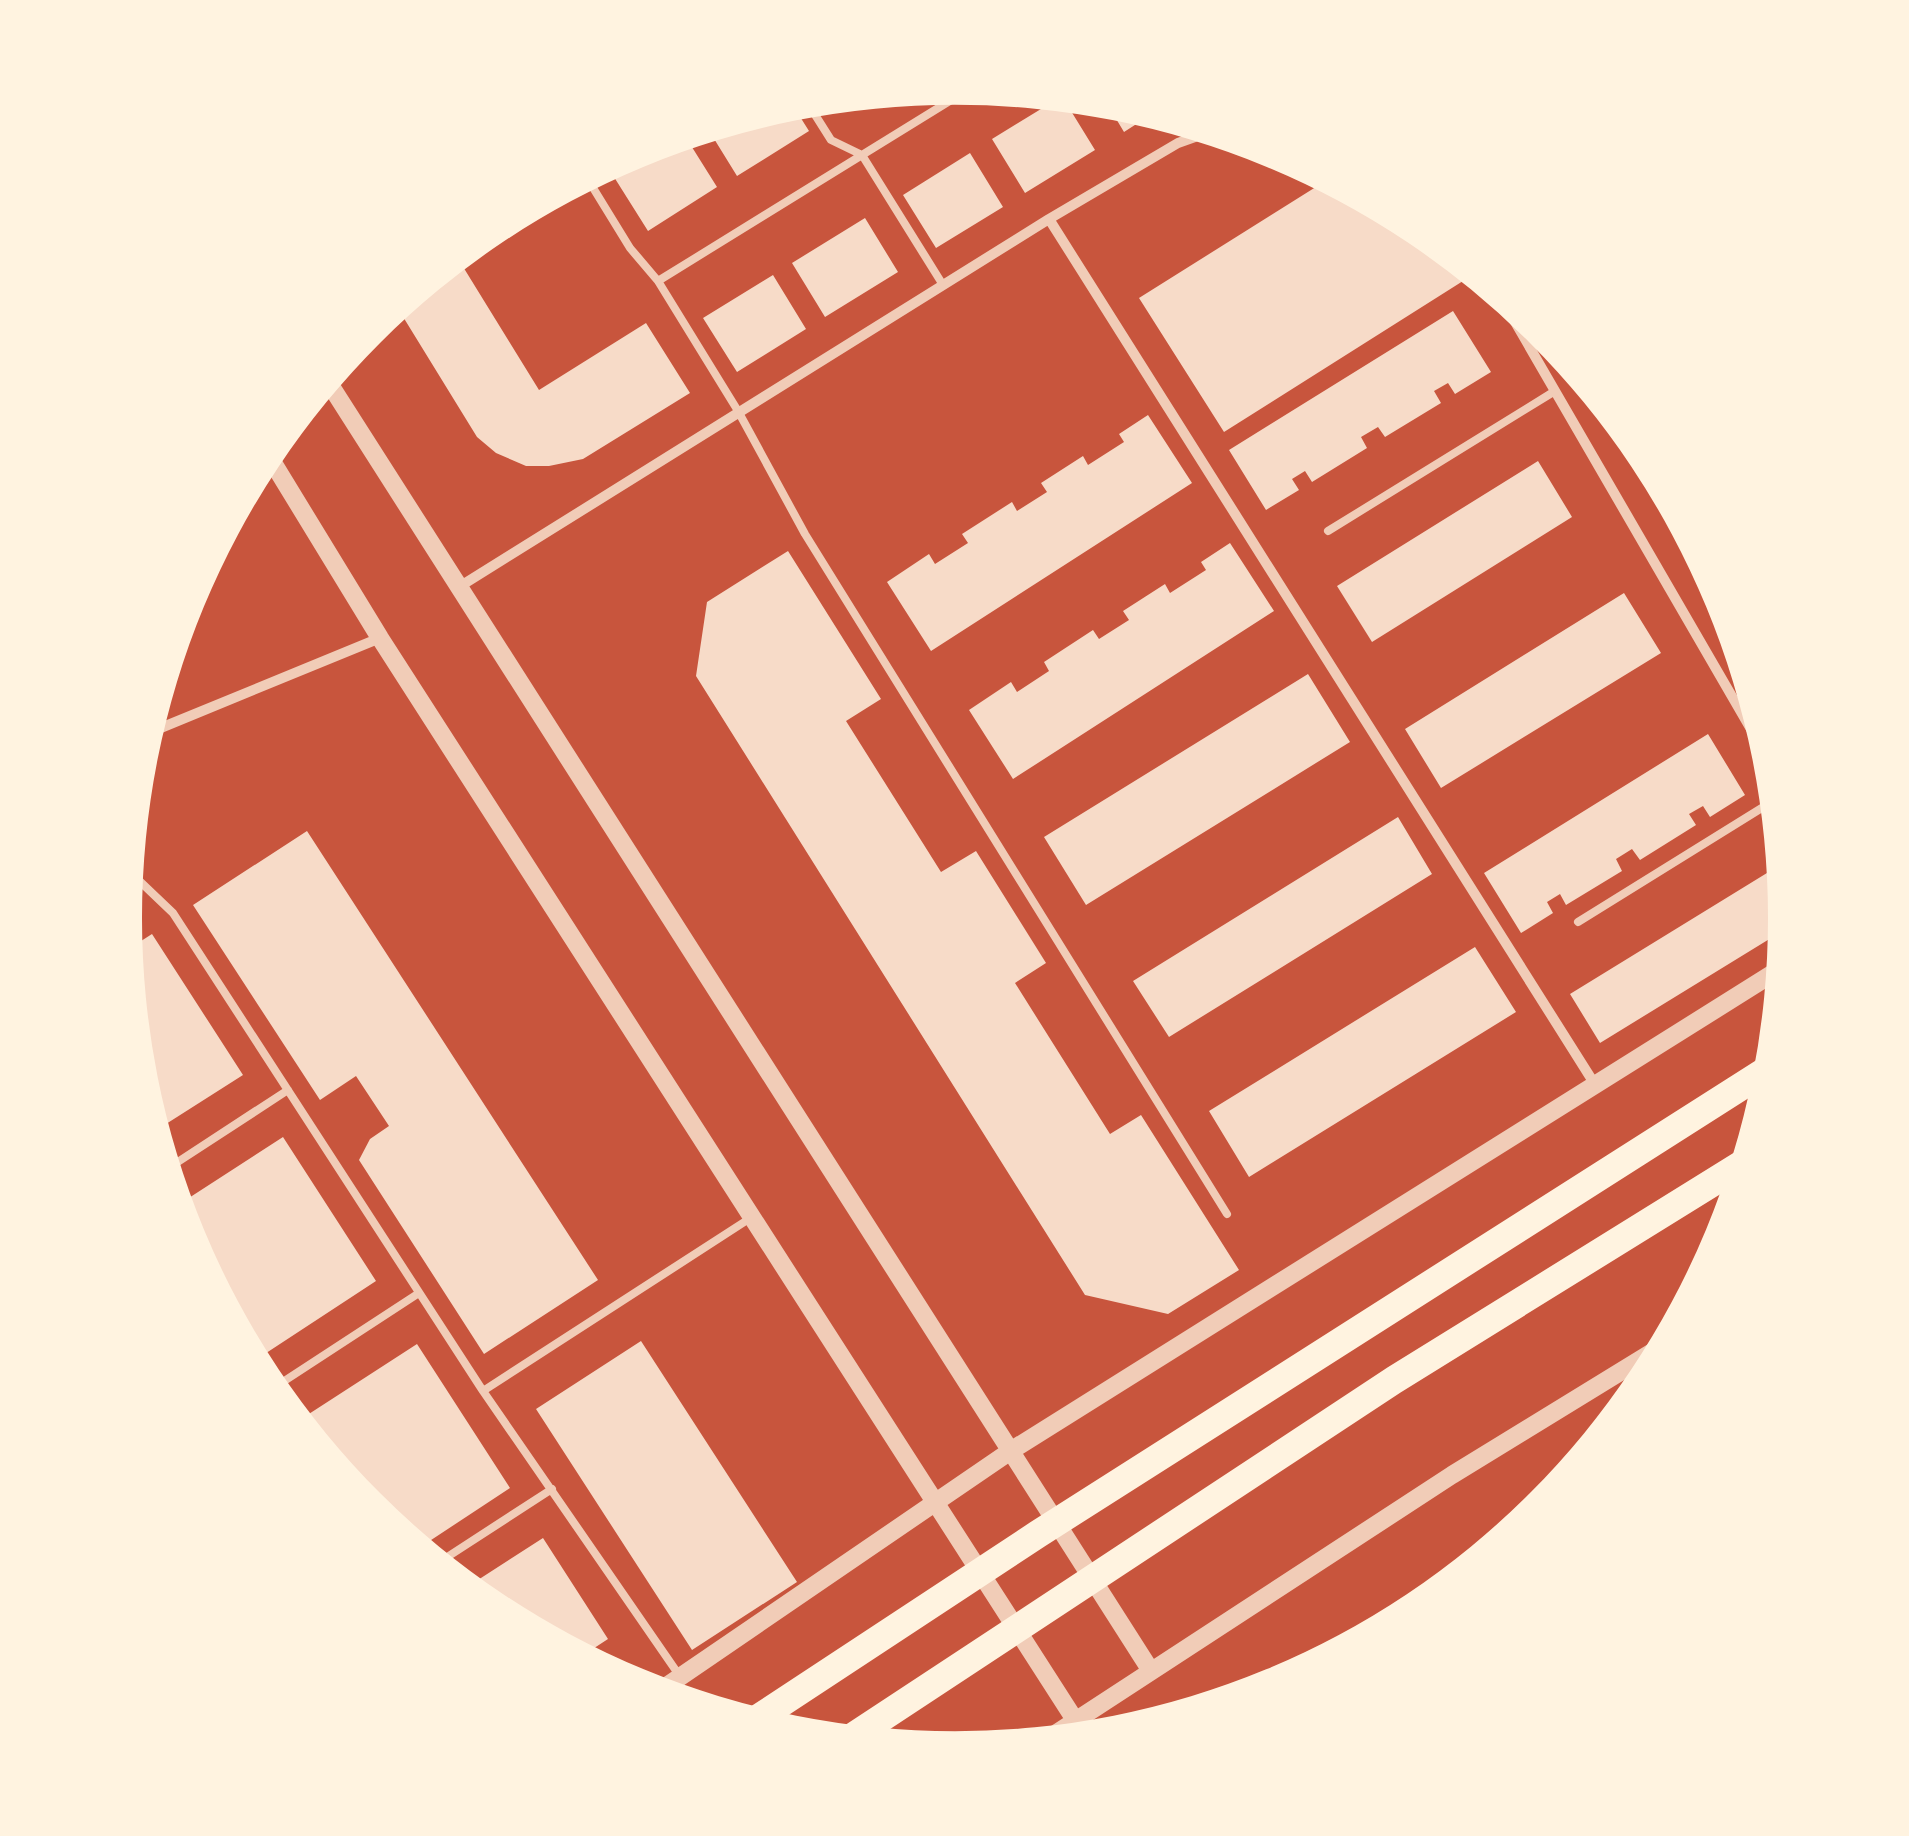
<svg xmlns="http://www.w3.org/2000/svg" width="1909" height="1836" font-family="'Golos Text',sans-serif">
<style>
.building{fill:#f7dbc8}
.lines{fill:none;stroke-linecap:round;stroke-linejoin:round}
.service{stroke:#f1ccb7;stroke-width:8}
.minor{stroke:#f1ccb7;stroke-width:10}
.tertiary{stroke:#f1ccb7;stroke-width:18}
.trunk{stroke:#fff3e0;stroke-width:28}
</style>
<rect width="100%" height="100%" fill="#c8553d"/>
<path class="building" d="M1059,98H1063L1095,150L1025,193L992,139Z
M1106,102L1117,104L1152,114L1124,132Z
M792,104L809,131L737,176L708,129Z
M685,136L717,187L648,231L614,177Z
M970,153L1003,207L936,248L903,195Z
M1327,180L1416,228L1444,251L1463,281L1224,432L1139,298Z
M865,218L898,272L825,317L792,263Z
M457,257L539,390L646,323L690,393L583,459L549,466H526L496,453L477,437L397,307Z
M773,275L806,329L737,372L703,318Z
M1453,311L1491,372L1455,394L1448,383L1434,391L1441,403L1385,437L1378,427L1361,437L1367,448L1312,482L1305,471L1292,479L1299,490L1266,510L1229,450Z
M1148,415L1192,483L931,651L887,582L929,554L935,564L968,543L962,534L1012,502L1017,511L1047,492L1041,483L1083,456L1088,465L1124,442L1119,434Z
M1538,461L1572,517L1372,642L1337,586Z
M1230,543L1274,611L1013,779L969,710L1011,682L1017,692L1049,671L1044,662L1093,630L1099,639L1129,620L1123,611L1165,584L1170,593L1206,570L1201,562Z
M788,551L881,699L846,721L941,872L976,851L1046,963L1015,983L1110,1134L1141,1115L1239,1270L1168,1314L1085,1295L696,676L707,602Z
M1624,593L1661,653L1441,788L1405,729Z
M1308,674L1350,742L1086,905L1044,837Z
M1708,734L1745,795L1710,817L1703,806L1689,814L1696,825L1640,860L1632,849L1616,859L1622,871L1566,905L1560,894L1547,902L1553,913L1521,933L1484,873Z
M1398,817L1432,874L1169,1037L1133,981Z
M307,831L598,1280L484,1354L359,1160L370,1139L389,1126L356,1076L320,1100L193,905Z
M1780,865L1784,930L1600,1043L1570,994Z
M152,934L243,1075L155,1131L140,1079L127,950Z
M1475,947L1516,1012L1249,1177L1209,1111Z
M283,1137L376,1281L254,1361L187,1235L178,1205Z
M641,1341L797,1582L692,1650L536,1409Z
M417,1344L510,1488L419,1548L367,1505L298,1421Z
M543,1538L608,1639L582,1656L493,1608L467,1587Z"/>
<g class="lines">
<path class="service" d="M807,102L831,140L862,155L943,285
M587,178L630,248L658,281L738,411L805,534L1227,1214
M658,281L969,89
M1328,531L1555,391
M129,871L173,913L483,1391L679,1675
M1578,922L1773,801
M167,1169L288,1090
M272,1389L419,1293
M483,1391L752,1217
M438,1563L552,1489"/>
<path class="minor" d="M1049,219L1594,1083
M1500,296L1770,762
M459,587L1049,219L1178,143L1209,132
M146,734L380,638"/>
<path class="tertiary" d="M327,380L1151,1671
M267,453L380,638L1075,1720
M658,1692L1012,1450L1780,969
M1046,1740L1452,1475L1664,1345"/>
<path class="trunk" d="M754,1721L1038,1534L1770,1068
M851,1738L1394,1380L1744,1163"/>
</g>
<path d="M0 0H1909V1836H0ZM142 918a813 813 0 1 1 1626 0a813 813 0 1 1-1626 0Z" fill="#fff3e0" fill-rule="evenodd"/>
</svg>
